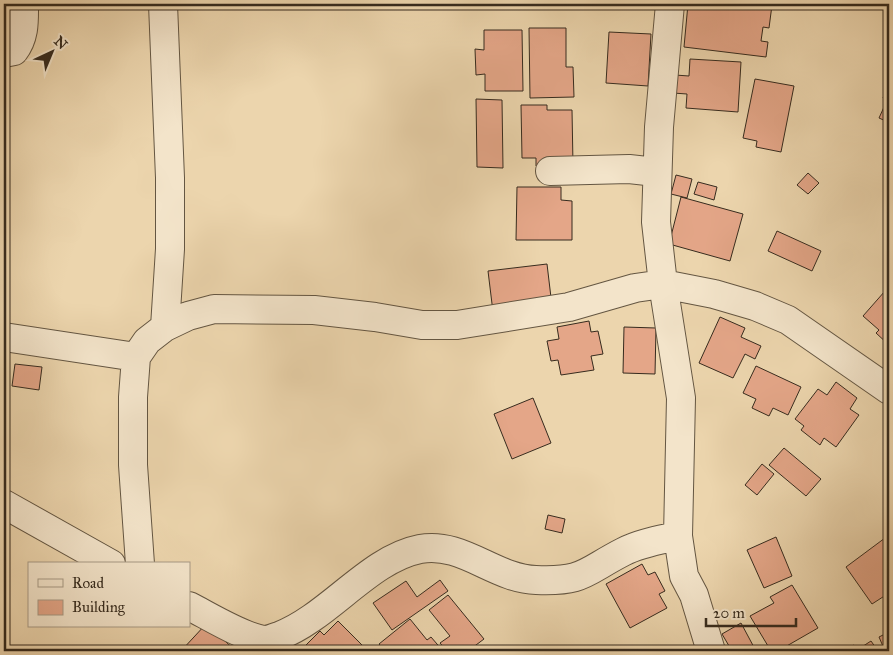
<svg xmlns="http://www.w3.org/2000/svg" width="893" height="655" font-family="'IM FELL Great Primer',serif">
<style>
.building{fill:#e4a688;stroke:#362b1e}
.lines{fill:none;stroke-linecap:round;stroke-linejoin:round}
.street-casing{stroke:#645642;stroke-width:30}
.street{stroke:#f3e4ca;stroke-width:28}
</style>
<rect width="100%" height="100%" fill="#ecd5ad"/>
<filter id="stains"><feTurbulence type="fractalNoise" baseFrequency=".004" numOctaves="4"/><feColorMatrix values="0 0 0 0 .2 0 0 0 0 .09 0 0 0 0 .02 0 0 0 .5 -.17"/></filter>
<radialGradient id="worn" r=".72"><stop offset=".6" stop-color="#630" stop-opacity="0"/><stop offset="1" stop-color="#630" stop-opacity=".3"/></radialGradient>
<path class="building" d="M688,4L772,5L769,28L763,27L761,41L768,42L766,57L684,47Z
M529,28H566V67H573L574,97L530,98Z
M484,30H522L523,91H485V74L476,75L475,49L484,50Z
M609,32L651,34L648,86L606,83Z
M690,59L741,62L738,112L686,108L687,94L673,93L675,75L689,76Z
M755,79L794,86L781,152L756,147L757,141L743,138Z
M889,83V100L883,98Z
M476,99L502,100L503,168L477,167Z
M521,105H547V110H572L573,165L536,166V158H522Z
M884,107L889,109L888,122L879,118Z
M808,173L819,183L808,194L797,185Z
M676,175L692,179L687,198L671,194Z
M698,182L717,187L714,200L694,194Z
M517,187H561V200L572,201V240H516Z
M681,197L743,214L730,261L669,244Z
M777,231L821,251L812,271L768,251Z
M547,264L552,306L493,312L488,271Z
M885,291L889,294V345L876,333L879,330L863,316Z
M720,317L745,328L741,337L761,346L755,359L745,354L733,378L699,363Z
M589,321L591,332L598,331L603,354L591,356L594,370L561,375L558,360L551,361L547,341L559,339L557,327Z
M624,327L656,328L655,374L623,373Z
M15,364L42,367L39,390L12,386Z
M756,366L801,387L788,415L773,408L769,416L752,408L756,399L743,393Z
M836,382L857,398L850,409L859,415L836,447L824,438L820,445L801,430L804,426L795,419L818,389L827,395Z
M533,398L551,443L512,459L494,414Z
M784,448L821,479L806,496L769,465Z
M762,464L774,474L757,495L745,485Z
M548,515L565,519L562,533L545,529Z
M889,535V593L872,604L846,567Z
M776,537L792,576L764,588L747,550Z
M642,564L648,575L655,572L665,591L659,594L667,608L630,628L606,584Z
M440,580L448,591L392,630L373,603L406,581L417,597Z
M792,585L818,628L778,651H771L750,616L774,603L770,597Z
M448,595L484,639L468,651H447L440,643L450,636L429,610Z
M410,619L427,640L431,637L443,651H385L379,644Z
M338,621L365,648L362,651L301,650L320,631L324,635Z
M741,623L756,651H732L722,634Z
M206,624L236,651H181Z
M889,632V651H885L879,637Z
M871,641L878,651H843L854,645L857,650Z"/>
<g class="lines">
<g class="street-casing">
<path id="street" d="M163,4L170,178V249L165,327
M670,4L659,127L656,222L663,284L681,398L678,536L684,576L694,595L711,651
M4,53L14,51C25,37 24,21 24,4
M550,171L629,169L656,172
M4,337L136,357
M4,504L111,564
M140,564L133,465V397L136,357L147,341L165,327L188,316L214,309L314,310L375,317L422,325H457L569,307L635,288L663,284L714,294L755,306L788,320L889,390
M189,606C209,616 244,638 265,640C269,640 275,637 279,636C329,617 369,559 420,549C462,541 495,579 536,580C584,582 584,572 623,552C640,543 660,540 678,536"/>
</g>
<use href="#street" class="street"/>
</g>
<rect width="893" height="655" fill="none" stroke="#ecd5ad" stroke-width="20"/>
<rect x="5" y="5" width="883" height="645" fill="none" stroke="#362b1e" stroke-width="2.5"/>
<rect x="10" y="10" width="873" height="635" fill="none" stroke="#362b1e"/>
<rect x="28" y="562" width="162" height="65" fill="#f3e4ca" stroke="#a79a85"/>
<rect x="38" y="579" width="25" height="8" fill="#f3e4ca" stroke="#a79a85"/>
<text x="72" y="588" font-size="15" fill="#362b1e">Road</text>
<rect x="38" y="600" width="25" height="15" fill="#e4a688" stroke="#a79a85"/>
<text x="72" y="612" font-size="15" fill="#362b1e">Building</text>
<g transform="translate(52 52) rotate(44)" stroke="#f3e4ca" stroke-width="4" paint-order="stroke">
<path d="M0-4L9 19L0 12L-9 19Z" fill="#362b1e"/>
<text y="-8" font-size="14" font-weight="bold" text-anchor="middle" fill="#362b1e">N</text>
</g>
<path d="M706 618v8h90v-8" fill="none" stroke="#362b1e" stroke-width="2.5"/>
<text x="713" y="618" font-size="15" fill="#362b1e" stroke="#f3e4ca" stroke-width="4" paint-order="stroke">20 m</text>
<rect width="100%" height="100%" filter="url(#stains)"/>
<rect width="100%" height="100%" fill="url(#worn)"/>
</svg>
